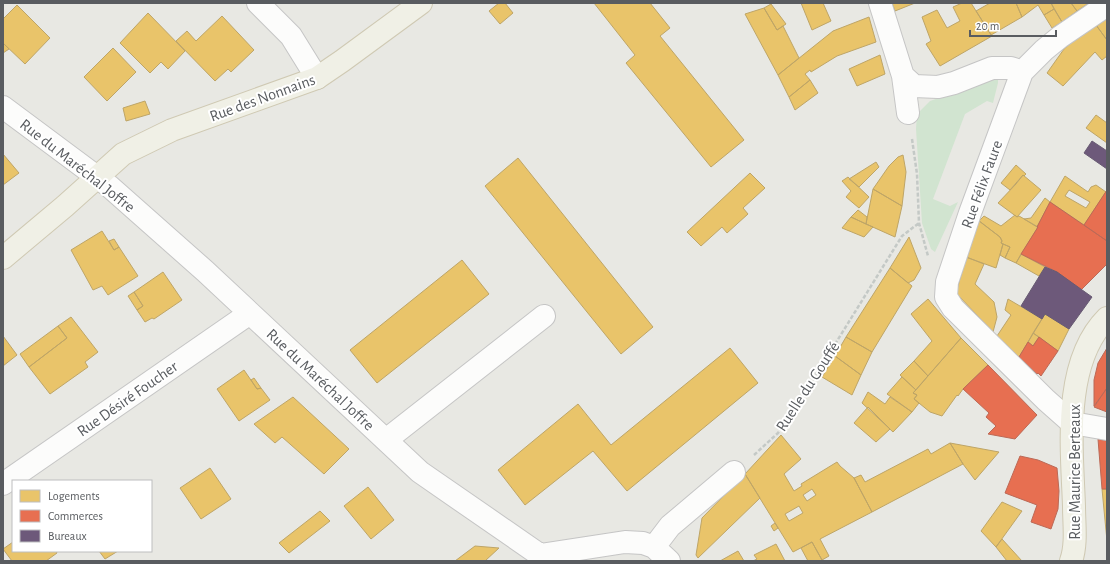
<svg xmlns="http://www.w3.org/2000/svg" width="1110" height="564" font-family="'Alegreya Sans',sans-serif">
<style>
.green{fill:#d1e4d0}
.homes{fill:#e9c46a;stroke:#bea567;fill-rule:evenodd}
.shops{fill:#e76f51;stroke:#bc6956}
.offices{fill:#6d597a;stroke:#675a72}
.lines{fill:none;stroke-linecap:round;stroke-linejoin:round}
.minor-casing{stroke:#c5c5c5;stroke-width:24}
.major-casing{stroke:#cfc9b3;stroke-width:24}
.path{stroke:#c4c9c6;stroke-width:2.5;stroke-dasharray:4 2;stroke-linecap:butt}
.minor{stroke:#fcfcfb;stroke-width:22}
.major{stroke:#f0f0e6;stroke-width:22}
.labels{text-anchor:middle;stroke-width:4;stroke-linejoin:round;paint-order:stroke}
.street-label{font-size:16px;fill:#595c60;stroke:#fff}
</style>
<rect width="100%" height="100%" fill="#e8e8e3"/>
<path class="green" d="M993,79H998V83L993,103L987,101L965,114L933,199L950,206L958,202L935,252L931,249L922,223L916,129L917,114L930,101Z"/>
<path class="homes" d="M499,3H505L513,13L500,24L489,11Z
M594,3H650L670,28L660,36L744,140L711,167L626,63L635,55Z
M801,3H823L831,21L812,30Z
M892,3H915L895,11Z
M962,3H971L992,36L940,66L926,44L931,41L922,17L937,10L947,28L960,21L953,7Z
M990,3H1016L1022,17L991,35L976,11Z
M1016,3H1051L1054,9L1044,15L1038,5L1022,17Z
M1051,3H1071L1077,11L1062,22Z
M1071,3H1089L1077,11Z
M771,4L786,24L777,30L764,8Z
M17,5L50,38L25,64L3,43V19Z
M764,8L777,30L783,26L799,58L778,75L745,14Z
M1054,9L1062,22L1052,28L1044,15Z
M148,13L185,51L168,69L161,62L150,73L120,43Z
M222,16L254,50L231,72L228,69L215,81L176,41L187,31L196,41Z
M869,17L876,42L837,56L811,72L810,70L805,74L810,80L789,97L778,75L833,31Z
M1107,19V40L1096,25Z
M1096,25L1107,40V56L1102,60L1095,52L1063,86L1047,73L1064,49L1075,39Z
M3,43L9,49L3,53Z
M113,48L136,72L107,101L84,77Z
M880,55L885,74L857,86L849,69Z
M810,80L818,93L795,110L789,97Z
M145,101L150,114L126,121L123,108Z
M1096,115L1107,123V143L1086,128Z
M3,154L19,173L3,185Z
M903,155L906,172L902,206L873,189L889,166L898,157Z
M518,158L653,327L621,354L485,186Z
M876,162L879,167L859,187L849,179Z
M1016,165L1026,174L1024,176L1023,175L1010,190L1001,183Z
M750,173L765,188L743,208L748,214L727,233L722,227L701,246L687,232Z
M1023,175L1041,190L1017,217L998,203L1016,184Z
M1065,176L1088,192L1091,187L1096,185L1106,192L1084,225L1050,202ZM1069,190L1090,202L1086,208L1065,196Z
M848,177L869,197L859,208L846,197L851,191L842,181Z
M873,189L902,206L895,237L866,224Z
M1045,198L1050,202L1037,227L1024,219L1031,218Z
M858,210L867,217L866,224L851,217Z
M1015,215L1017,217L1019,216L1038,227L1016,263L1005,258L1010,247L1001,243L1002,241L1000,237L979,221L984,216L1001,226Z
M851,217L866,224L873,227L864,237L842,228Z
M978,220L1000,237L1002,241L1001,243L1003,244L996,268L966,257Z
M102,231L114,250L119,247L138,276L108,295L102,286L93,290L71,250Z
M909,237L921,268L914,280L908,283L890,268Z
M114,239L119,247L114,250L109,241Z
M1003,244L1010,247L1005,258L1000,255Z
M1021,254L1045,267L1039,276L1016,263Z
M966,257L984,264L975,284L994,302L997,317L993,332L956,293Z
M462,260L489,294L377,383L350,350Z
M890,268L912,286L872,352L846,337Z
M163,272L182,300L154,319L152,318L145,322L137,310L143,306L134,292Z
M134,292L143,306L137,310L128,296Z
M928,299L961,338L928,376L914,361L932,341L911,314Z
M1008,299L1042,319L1019,357L997,336L1011,315L1005,310Z
M1045,314L1069,329L1058,351L1033,333Z
M71,317L98,352L85,362L88,367L50,394L29,367L67,338L58,326Z
M58,326L67,338L29,367L20,354Z
M1033,333L1039,337L1033,346L1028,342Z
M3,336L17,355L3,366Z
M846,337L872,352L861,375L835,356Z
M961,338L988,365L963,389L958,396L957,395L942,416L930,412L914,399L917,395L913,393Z
M730,348L758,383L627,491L593,451L525,505L498,470L578,404L611,445Z
M835,356L861,375L852,395L822,377Z
M914,361L928,376L916,390L900,375Z
M244,370L257,389L261,388L270,400L239,421L217,389Z
M902,377L916,390L913,393L917,395L914,399L919,403L912,412L887,394Z
M254,378L261,388L257,389L251,380Z
M868,392L885,404L890,397L912,412L893,432L862,403Z
M293,397L349,449L324,474L282,437L275,443L254,424Z
M868,407L890,429L876,442L854,423Z
M781,435L801,459L784,474L794,491L802,486L801,484L837,462L840,466L854,478L872,512L820,539L829,556L822,560L812,542L793,552L745,474ZM812,489L816,495L807,501L803,495ZM799,506L803,513L789,521L785,514Z
M950,443L963,464L872,512L854,478L861,475L865,482L928,449L931,454Z
M950,443L999,452L975,480L963,464Z
M210,468L231,499L201,519L180,488Z
M745,474L760,498L698,558L696,555L702,518Z
M368,487L394,520L371,539L344,506Z
M1102,489H1107V541Z
M1002,502L1022,511L996,547L981,531Z
M320,511L330,521L289,553L279,543Z
M775,523L778,528L774,531L771,526Z
M1002,539L1022,561H1007L996,547Z
M13,542V551H56L57,553L46,561H12L3,549Z
M812,542L822,560V561H808L801,548Z
M776,544L785,561H753L757,559L754,555Z
M475,546L499,548L485,561H455Z
M99,551H118L105,559Z
M738,551L744,561H720Z"/>
<path class="shops" d="M1107,190V241L1084,225Z
M1050,202L1107,241V264L1081,290L1057,272L1021,254L1038,227H1037Z
M1039,337L1058,351L1041,376L1038,373L1037,374L1019,357L1028,342L1033,346Z
M1107,348V388L1094,406V380L1098,363Z
M988,365L1037,415L1015,439L988,434L996,426L986,417L989,413L963,389Z
M1107,388V412L1094,407Z
M1098,439L1107,441V489H1102Z
M1020,456L1038,460L1057,468L1059,491L1058,509L1051,529L1031,522L1037,505L1005,493Z"/>
<path class="offices" d="M1092,141L1107,151V169L1084,153Z
M1045,267L1057,272L1092,297L1069,329L1045,314L1042,319L1021,306Z"/>
<g class="lines">
<g class="minor-casing">
<path id="minor" d="M258,3L291,36L317,78
M880,3L903,76L908,113
M1107,5L1060,37L1044,50L1022,72L970,213L947,282L946,297L953,308L1046,400L1072,423L1107,429
M903,76L914,86L938,87L954,83L992,68H1011L1022,72
M3,107L109,186L205,271L420,472L540,555L625,542L643,543L654,547L669,561
M386,440L544,316
M3,484L250,313
M654,547L670,526L734,472"/>
</g>
<g class="major-casing">
<path id="major" d="M3,258L65,206L123,154L172,130L317,78L342,61L421,3
M1071,561C1077,544 1074,524 1074,506C1072,449 1062,363 1107,318"/>
</g>
<path class="path" d="M912,139L917,174L919,223L928,256
M754,455L778,433L798,404L902,236L919,223"/>
<use href="#minor" class="minor"/>
<use href="#major" class="major"/>
</g>
<g class="labels">
<g class="street-label">
<text transform="translate(262 97) rotate(-20)" y="6">Rue des Nonnains</text>
<text transform="translate(78 165) rotate(38)" y="6">Rue du Maréchal Joffre</text>
<text transform="translate(981 184) rotate(-70)" y="6">Rue Félix Faure</text>
<text transform="translate(321 379) rotate(43)" y="6">Rue du Maréchal Joffre</text>
<text transform="translate(807 386) rotate(-57)" y="6">Ruelle du Gouffé</text>
<text transform="translate(127 398) rotate(-35)" y="6">Rue Désiré Foucher</text>
<text transform="translate(1074 472) rotate(-90)" y="6">Rue Maurice Berteaux</text>
</g>
</g>
<rect width="1110" height="564" fill="none" stroke="#595c60" stroke-width="8"/>
<rect x="12" y="480" width="140" height="72" fill="#ffffff" stroke="#bdbebf"/>
<rect x="20" y="490" width="20" height="12" fill="#e9c46a" stroke="#bdbebf"/>
<text x="48" y="500" font-size="12" fill="#595c60">Logements</text>
<rect x="20" y="510" width="20" height="12" fill="#e76f51" stroke="#bdbebf"/>
<text x="48" y="520" font-size="12" fill="#595c60">Commerces</text>
<rect x="20" y="530" width="20" height="12" fill="#6d597a" stroke="#bdbebf"/>
<text x="48" y="540" font-size="12" fill="#595c60">Bureaux</text>
<path d="M970 30v6h86v-6" fill="none" stroke="#595c60" stroke-width="2"/>
<text x="976" y="30" font-size="12" fill="#595c60" stroke="#ffffff" stroke-width="3" paint-order="stroke">20 m</text>
</svg>
